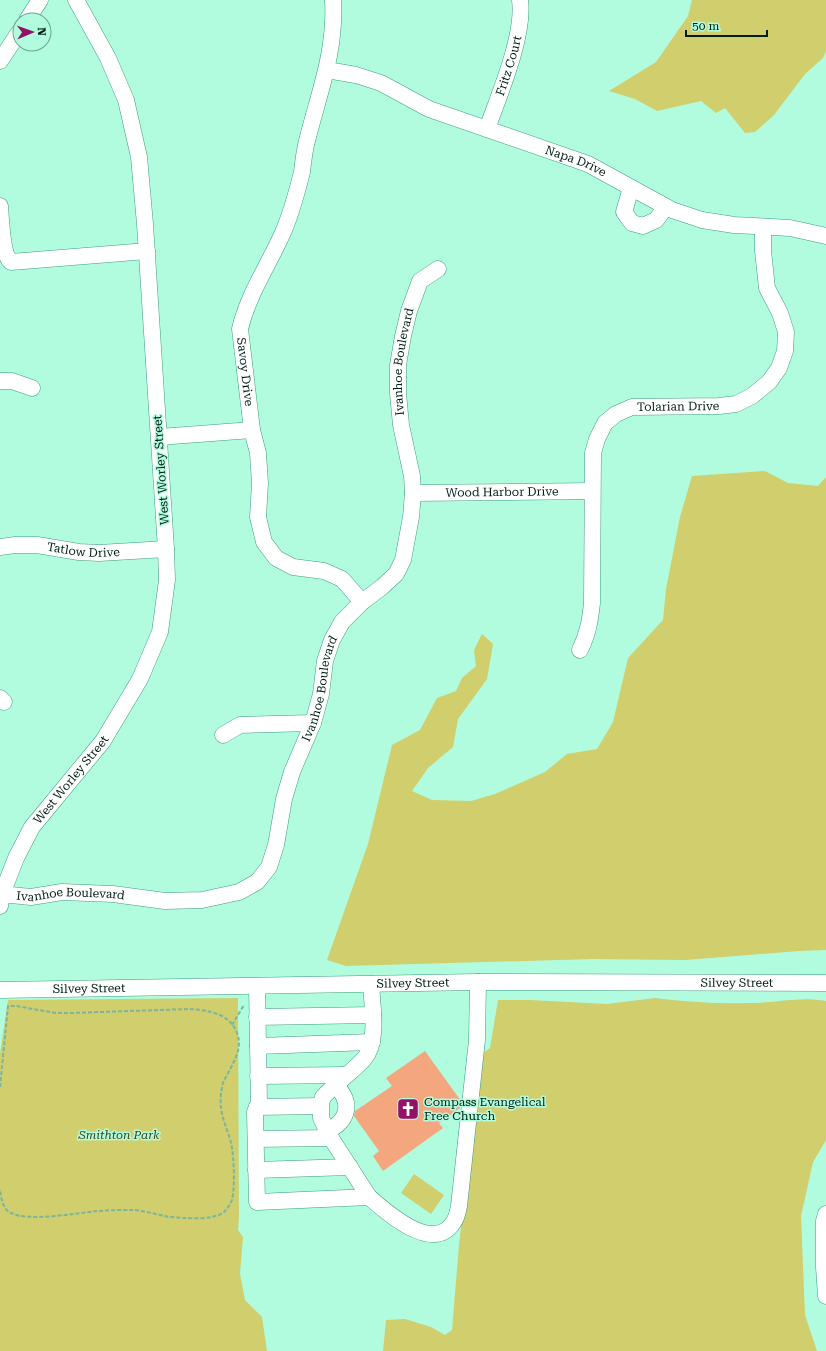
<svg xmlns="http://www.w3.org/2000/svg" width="826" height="1351" font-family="'Roboto Serif',serif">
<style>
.green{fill:#d0ce6d}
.building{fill:#f4a77f}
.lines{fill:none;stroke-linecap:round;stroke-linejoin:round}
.minor-casing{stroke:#3b9f7e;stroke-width:17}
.path{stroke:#79b69e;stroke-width:2;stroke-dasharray:4 2;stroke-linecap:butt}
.minor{stroke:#fff;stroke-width:16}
.labels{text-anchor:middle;stroke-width:3;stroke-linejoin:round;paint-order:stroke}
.street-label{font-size:12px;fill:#001e14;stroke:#b1fcde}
.poi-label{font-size:12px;fill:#001e14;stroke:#b1fcde;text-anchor:start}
.park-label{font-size:12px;font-style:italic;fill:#434215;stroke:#b1fcde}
</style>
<rect width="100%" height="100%" fill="#b1fcde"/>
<path class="green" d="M692,0H826V51L823,58L805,74L774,115L755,132L745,133L725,108L716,113L701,101L657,111L635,99L609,91L656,62L688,16Z
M765,471L788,483L818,486L826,477V950L799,951L685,960L592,959L346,966L327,960L368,844L392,745L420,730L437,698L456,691L462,678L476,666L474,650L482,634L493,644L487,679L458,719L453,747L428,768L412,791L432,800L471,801L495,794L545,772L567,754L597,749L613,722L628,658L663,620L666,589L680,517L692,476Z
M238,998L239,1216L238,1230L243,1237L240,1274L245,1300L262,1317L267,1351H0V1054L8,1000Z
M655,998C686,1002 718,1004 750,1003C775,1003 801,996 826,1001V1140L813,1162L801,1216L805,1315L817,1351H383L386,1320L405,1319L431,1327L445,1335L452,1330L459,1245L467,1175L475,1059L490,1048L498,1000H530L607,1004Z
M414,1174L444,1195L431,1214L401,1193Z"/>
<path class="building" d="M425,1051L461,1101L460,1108L439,1123L443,1128L383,1171L373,1156L379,1151L354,1116L355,1111L392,1086L386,1078Z"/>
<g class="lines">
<g class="minor-casing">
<g id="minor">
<path id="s1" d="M333,0C336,53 318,95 306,145C304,154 303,163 302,172C297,192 292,211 284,230C270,263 248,294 240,329L252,430L258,453L260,483L258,517L264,542L276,558L293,567L324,571L342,579L362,602"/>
<path d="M27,20L40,0"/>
<path d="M0,61L20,31"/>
<path id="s2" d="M327,70L356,75L381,83L429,109L588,164L672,210L702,220L734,225L790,228L826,236"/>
<path id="s3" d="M487,129C499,95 525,35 520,0"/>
<path d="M631,188L624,212L632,223L643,226L656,220L666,207"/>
<path d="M0,206C1,218 2,255 11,262L147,251"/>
<path d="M0,381H12L32,388"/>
<path d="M159,437L252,430"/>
<path id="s4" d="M413,493L592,491"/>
<path id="s5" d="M0,547L15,545H37L79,552L99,553L166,549"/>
<path id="s6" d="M580,650C588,633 590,622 592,603L593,453L597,439L605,423L616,414L632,407L719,406L736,404L752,396L769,382L779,368L785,351L786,332L780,313L767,288L763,251V228"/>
<path d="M0,698L4,702"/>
<path d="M223,735L240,725L313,723"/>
<path id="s7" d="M0,894L31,897L62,892L113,894L165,901L202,900L239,892L257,882L269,867L276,845L284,799L292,772L313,723L321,694L325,661L332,640L342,622L362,602L382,587L396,574L403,560L411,517L413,493L412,476L401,425L398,393V365L403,336L409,311L420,281L438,269"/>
<path id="s8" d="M0,906L2,894L16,858L32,827L103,741L140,679L160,632L167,580L166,549L145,224L139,157L126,100L108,58L76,0"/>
<path d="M257,986L259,1102L255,1112L257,1202L369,1197L329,1135L321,1118V1103L323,1097C336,1083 351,1073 364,1059C379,1042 372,1005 371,984"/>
<path id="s9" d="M0,990L478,982L826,983"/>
<path d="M257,1017L373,1015"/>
<path d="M258,1046L372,1042"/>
<path d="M258,1076L346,1075"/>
<path d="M257,1107L320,1106"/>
<path d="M327,1131C349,1121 353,1102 335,1085"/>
<path d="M256,1139L331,1138"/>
<path d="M256,1170L350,1167"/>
<path d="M369,1197C386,1212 433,1254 453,1223C457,1218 458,1211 459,1206L477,1040L478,982"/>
<path d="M826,1214L824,1221V1267L826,1296"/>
</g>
</g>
<path class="path" d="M232,1025L244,1005
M0,1087L8,1006H16L56,1013H71L189,1009C207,1010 230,1013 237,1033C244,1051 230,1067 223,1083C221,1091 220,1100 221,1107C222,1121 230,1134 232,1148C234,1160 235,1189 232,1200C230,1205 227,1209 224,1212C213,1221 183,1218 170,1217C158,1215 146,1211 134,1210C123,1210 110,1210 98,1211C77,1213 29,1222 11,1213C2,1209 1,1197 0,1189"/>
<use href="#minor" class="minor"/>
</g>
<defs>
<g id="church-square" transform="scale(1.15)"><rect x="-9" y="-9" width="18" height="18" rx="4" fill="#951067" stroke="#b1fcde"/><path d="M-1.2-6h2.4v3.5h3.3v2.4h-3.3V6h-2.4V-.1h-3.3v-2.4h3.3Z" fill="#fff"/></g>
</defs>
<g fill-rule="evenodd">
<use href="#church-square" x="408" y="1109"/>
</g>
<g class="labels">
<g class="street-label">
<text dy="4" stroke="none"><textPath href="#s3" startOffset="67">Fritz Court</textPath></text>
<text dy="4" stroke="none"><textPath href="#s2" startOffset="266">Napa Drive</textPath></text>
<text dy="4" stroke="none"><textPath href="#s7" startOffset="827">Ivanhoe Boulevard</textPath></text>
<text dy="4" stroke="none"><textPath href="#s1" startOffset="388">Savoy Drive</textPath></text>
<text dy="4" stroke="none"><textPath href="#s6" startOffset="309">Tolarian Drive</textPath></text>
<text transform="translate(161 470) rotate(-94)" y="4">West Worley Street</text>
<text dy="4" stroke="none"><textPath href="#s4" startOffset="89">Wood Harbor Drive</textPath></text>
<text dy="4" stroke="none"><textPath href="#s5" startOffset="84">Tatlow Drive</textPath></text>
<text dy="4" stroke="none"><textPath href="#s7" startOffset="467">Ivanhoe Boulevard</textPath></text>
<text dy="4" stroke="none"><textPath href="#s8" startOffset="147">West Worley Street</textPath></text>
<text dy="4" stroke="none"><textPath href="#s7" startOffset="71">Ivanhoe Boulevard</textPath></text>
<text dy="4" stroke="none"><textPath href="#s9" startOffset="413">Silvey Street</textPath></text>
<text dy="4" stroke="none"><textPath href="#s9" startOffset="737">Silvey Street</textPath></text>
<text dy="4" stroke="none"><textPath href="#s9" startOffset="89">Silvey Street</textPath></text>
</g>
<g class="poi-label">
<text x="424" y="1106">Compass Evangelical<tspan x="424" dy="14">Free Church</tspan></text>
</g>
<g class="park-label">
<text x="119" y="1139">Smithton Park</text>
</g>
</g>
<g transform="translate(32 32) rotate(88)"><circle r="19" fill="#b1fcde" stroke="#6aa38d"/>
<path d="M0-3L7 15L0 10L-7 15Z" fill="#951067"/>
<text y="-6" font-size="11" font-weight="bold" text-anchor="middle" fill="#001e14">N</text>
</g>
<path d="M686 30v6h81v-6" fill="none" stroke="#001e14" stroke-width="2"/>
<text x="692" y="30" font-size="12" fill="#001e14" stroke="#b1fcde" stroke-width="3" paint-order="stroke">50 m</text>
</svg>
